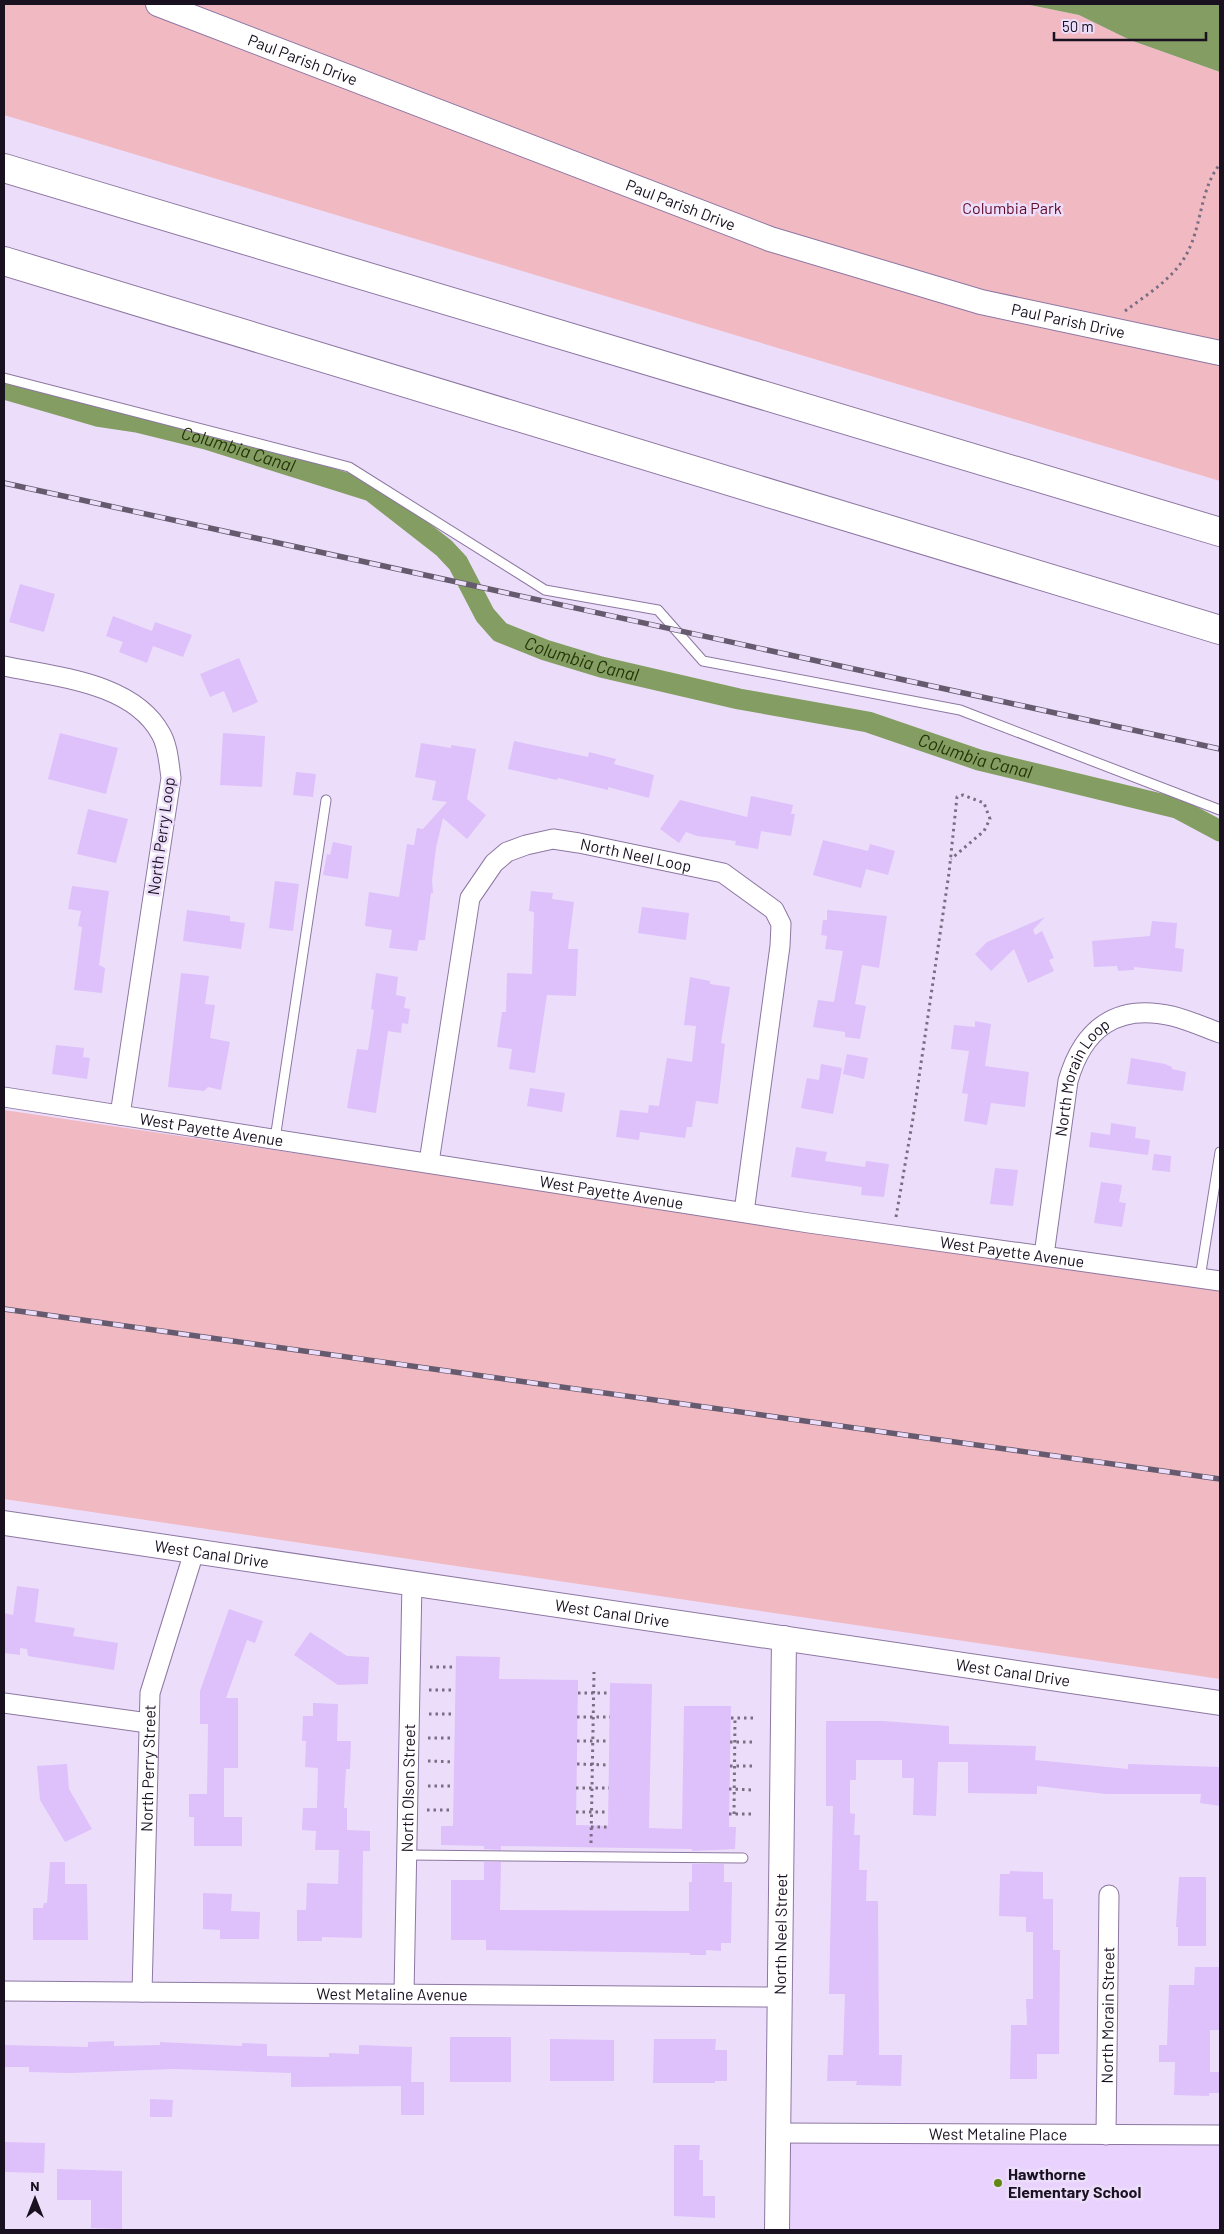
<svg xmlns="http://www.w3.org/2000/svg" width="1224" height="2234" font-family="Barlow,sans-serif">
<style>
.built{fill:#e9d3fe}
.green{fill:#f1b9c2}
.water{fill:#839d62}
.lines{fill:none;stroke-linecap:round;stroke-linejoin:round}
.canal{stroke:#839d62;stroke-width:21}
.building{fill:#dec0fb}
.service-casing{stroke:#8d77a2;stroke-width:11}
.minor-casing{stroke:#8d77a2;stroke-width:21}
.tertiary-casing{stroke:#8d77a2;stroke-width:26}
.motorway-casing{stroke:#8d77a2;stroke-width:30}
.path{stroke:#796d83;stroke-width:3;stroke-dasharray:2.5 4;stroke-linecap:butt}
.service{stroke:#fff;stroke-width:9}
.minor{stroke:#fff;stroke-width:19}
.tertiary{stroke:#fff;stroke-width:24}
.motorway{stroke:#fff;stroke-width:28}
.rail-casing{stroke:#655a6e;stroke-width:5.5}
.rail{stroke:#ecdefa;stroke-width:4;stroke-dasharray:11;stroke-linecap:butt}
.poi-dot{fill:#608813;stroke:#ecdefa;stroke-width:2}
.labels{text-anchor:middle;stroke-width:5;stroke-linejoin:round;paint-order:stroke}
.street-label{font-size:16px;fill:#191020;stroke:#ecdefa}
.park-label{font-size:16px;fill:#620c29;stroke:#ecdefa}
.poi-label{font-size:16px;font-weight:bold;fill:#191020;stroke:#ecdefa;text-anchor:start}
.water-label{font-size:18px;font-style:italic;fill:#243508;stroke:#ecdefa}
</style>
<rect width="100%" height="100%" fill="#ecdefa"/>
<path class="built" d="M777,2133L1220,2135V2230H777Z"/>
<path class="green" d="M4,4H1025L1079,15L1130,40L1220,72V481L4,115Z
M4,1110L1220,1290V1679L4,1499Z"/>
<path class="water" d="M1025,4H1220V72L1130,40L1079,15Z"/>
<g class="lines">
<path class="canal" id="s1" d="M4,389L97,416L137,422L206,439L371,491L444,548L458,563L485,615L500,632L545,650L601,667L739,699L868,722L979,760L1177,808L1220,831"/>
</g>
<path class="building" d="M20,584L55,594L44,632L9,622Z
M113,616L152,631L155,622L192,635L183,657L153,646L147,663L119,652L123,642L106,636Z
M239,658L258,702L233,713L224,691L210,697L200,674Z
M60,733L118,748L106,794L48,779Z
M223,733L265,736L262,787L220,785Z
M514,741L588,757L589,752L616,759L614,764L654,775L649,798L608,787V790L558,778L557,780L508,769Z
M421,743L451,748V745L476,749L467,799L486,815L467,839L443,818L436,848L432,880L433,893H431L425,940H419L417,951L389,948L392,930L365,926L369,892L399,897L407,844L414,845L417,828L423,829L447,802L432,800L436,781L415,777Z
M296,772L316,774L313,797L293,795Z
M751,796L793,805L791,814H795L791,836L761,831L758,849L735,845L736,841L697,836L686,832L679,843L660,829L680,800L747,817Z
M88,809L128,819L116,863L77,854Z
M823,840L868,851L870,844L895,851L888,875L866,869L861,888L813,875Z
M333,842L352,846L348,879L323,875L327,854L330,855Z
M275,881L299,884L293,931L269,928Z
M72,886L109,891L99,965L105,968L102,993L74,990L82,927L78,926L81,911L68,909Z
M531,891L553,893L552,899L574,902L568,949H578L576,996L547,995L535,1073L509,1069L512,1049L497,1047L502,1012H506L507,973L532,974L534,912L529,911Z
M642,907L689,913L686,940L638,933Z
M187,910L230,916V921L245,923L241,949L183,941Z
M827,910L887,916L879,968L862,965L855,1004L866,1006L860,1039L845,1037V1032L813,1027L818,1000L834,1002L843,951L825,949L827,936L821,935L823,920H827Z
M1045,917L1033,930L1035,935L1042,931L1054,958L1049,960L1054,971L1028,983L1014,949L991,971L975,954L987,942Z
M1152,921L1177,923L1175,948L1184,949L1182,972L1134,967V970L1118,971L1117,966L1094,967L1092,941L1150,936Z
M181,973L209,976L205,1004L215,1005L210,1038L230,1042L221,1090L208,1087L204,1091L168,1087Z
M376,973L398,977L396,995L406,997L404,1008L410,1009L408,1024L402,1023L401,1033L388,1031L376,1113L347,1108L357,1049L368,1050L374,1010L371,1009Z
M690,977L710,981V984L730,987L721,1043L725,1044L718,1104L696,1101L692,1127H687L685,1138L640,1132L639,1140L616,1137L620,1110L648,1113L649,1105L659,1106L667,1058L692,1062L696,1026L684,1025Z
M975,1021L991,1024L985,1066L1029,1072L1025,1107L991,1103L987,1125L964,1121L968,1094L962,1093L969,1051L951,1049L954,1025L975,1027Z
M56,1045L84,1048L83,1057L90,1058L87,1079L52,1074Z
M847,1054L868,1058L864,1079L843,1074Z
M1131,1058L1165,1064L1172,1067V1069L1186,1072L1183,1091L1127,1084Z
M821,1064L842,1068L833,1114L801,1108L807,1078L819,1080Z
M530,1088L565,1093L562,1112L527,1106Z
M1111,1123L1136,1127L1135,1138L1150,1140L1148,1155L1089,1147L1091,1132L1110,1135Z
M796,1147L827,1152L825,1161L865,1167L866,1161L889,1164L884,1197L861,1195L862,1187L791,1177Z
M1154,1154L1171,1156L1170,1172L1152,1170Z
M995,1168L1018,1170L1013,1206L990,1204Z
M1101,1182L1122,1185L1119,1202L1126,1203L1122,1227L1094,1223Z
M17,1586L39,1589L35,1622L75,1628L73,1636L118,1643L114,1670L28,1656L27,1649L20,1648V1655L4,1653V1613L13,1615Z
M229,1609L263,1621L255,1643L247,1640L226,1698H238V1768H224V1817H242V1846H194V1817H189V1794H207L208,1724H200V1691Z
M310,1632L347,1656L369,1657L368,1684L338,1685L294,1655Z
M456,1656L500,1657L499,1679L578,1680L576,1825L608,1826L610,1683L652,1684L649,1828L682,1829L684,1706H731L729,1827H736L735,1849L692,1851V1849L501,1846V1850L484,1849V1846L441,1845V1826H453Z
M313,1703L338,1704L337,1741H351L350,1769H346L344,1808H347V1830L370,1831V1851H363L362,1938L322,1937V1941H297V1910H306L307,1883L338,1884L339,1850H315L316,1831L302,1830L303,1808H317L318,1768L305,1767L306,1741H302L303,1716H313Z
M826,1721H883L949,1726V1744L1036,1746L1035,1760L1128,1769V1764L1220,1767V1806L1200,1803L1201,1794H1106L1037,1786V1794L968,1793V1762H938L936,1816L913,1815L914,1778H902V1760H856V1780H850V1813L855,1814L854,1835H860L859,1870H867L866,1901H878L879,2055H902L901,2086L856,2085L857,2081H827L828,2055H843L845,1994H829L833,1806H826Z
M67,1764L69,1789L92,1829L65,1842L40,1800L37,1766Z
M50,1862H65V1884H87L88,1940H33V1908H43L44,1903H47Z
M484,1862H501L500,1910L689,1911V1882H692V1864H724V1882H732L731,1943H721V1951L706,1950V1955H690V1953L486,1950V1940H451V1880H484Z
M1010,1871L1043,1872V1899H1053V1950H1060L1059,2054H1037V2079H1010L1011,2025H1027L1026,1999H1033V1932H1026V1917L999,1916L1000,1874H1010Z
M1179,1877H1206V1946H1178V1927H1176Z
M203,1893L232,1894L231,1911L260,1912L259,1939H220V1930L203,1929Z
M1195,1967H1220L1219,2030H1210V2072H1220V2093H1209V2096L1174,2095L1175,2062H1159V2045H1167L1169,1985H1194Z
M450,2037H511V2082H450Z
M550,2039L614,2040V2081H550Z
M654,2039H716L715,2050H727V2081H715V2083H653Z
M114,2041V2046L160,2045V2042L242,2046V2043L267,2044V2056L329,2057V2053L359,2054V2045L412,2047L411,2082H424V2115H401V2086L291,2087V2073L173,2069L70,2073L29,2072V2067H4V2045L88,2047V2042Z
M150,2099L173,2100L172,2117H150Z
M4,2142L45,2143L44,2173L4,2172Z
M674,2145H700L699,2160H703V2196H715V2218L674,2216Z
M57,2169L122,2171V2229L91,2228V2200H57Z"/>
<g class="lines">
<g class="service-casing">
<path id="service" d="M4,378L349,467L545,590L658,610L703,661L960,710L1220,810
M275,1139L326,800
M1200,1278L1220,1152
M408,1855L743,1858"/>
</g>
<g class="minor-casing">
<g id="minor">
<path d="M4,666C55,677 133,682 161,734C168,746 169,764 171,778L120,1115"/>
<path id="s2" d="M4,1097L809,1223L1220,1281"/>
<path id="s3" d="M429,1162L470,898L494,863L507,852L526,845L553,839L579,843L723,873L774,910L781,924L780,946L744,1212"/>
<path id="s4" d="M1044,1255L1068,1081C1083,1029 1116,1003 1172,1016C1188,1020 1204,1027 1220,1033"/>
<path d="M4,1703L148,1723"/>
<path id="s5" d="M4,1991L778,1997"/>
<path id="s6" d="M142,1992L150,1693L194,1552"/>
<path id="s7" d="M404,1994L412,1582"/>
<path id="s8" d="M777,2133L1220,2135"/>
<path id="s9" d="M1106,2135L1109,1895"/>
</g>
</g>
<g class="tertiary-casing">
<g id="tertiary">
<path id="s10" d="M158,4L770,239L981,302L1220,353"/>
<path id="s11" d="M4,1523L1220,1703"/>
<path id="s12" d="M777,2230L784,1638"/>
</g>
</g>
<g class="motorway-casing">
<path id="motorway" d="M4,168L1220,532
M4,261L1220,630"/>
</g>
<path class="path" d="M1125,311C1149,293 1178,276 1190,247C1202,220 1201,188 1220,164
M896,1217L913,1118L949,873L957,797L963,795L984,803L990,819L984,831L951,859
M430,1667H455
M429,1690H455
M578,1693H610
M429,1714H455
M577,1717H610
M731,1718H755
M428,1738H454
M577,1741H609
M730,1742H755
M428,1761L454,1762
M577,1764L609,1765
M730,1766H755
M428,1786H453
M576,1788H609
M729,1789L754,1790
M427,1810H453
M576,1812H608
M729,1814H754
M734,1814L735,1718
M591,1827H608
M591,1843L594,1672"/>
<use href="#service" class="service"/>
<use href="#minor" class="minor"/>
<use href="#tertiary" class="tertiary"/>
<use href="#motorway" class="motorway"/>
<g class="rail-casing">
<path id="rail" d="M4,483L1220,749
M4,1309L1220,1479"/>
</g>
<use href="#rail" class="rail"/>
</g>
<circle class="poi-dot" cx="998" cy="2183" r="5"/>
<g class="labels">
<g class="street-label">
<text dy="6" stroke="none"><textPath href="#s10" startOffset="155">Paul Parish Drive</textPath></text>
<text dy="6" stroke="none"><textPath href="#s10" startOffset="560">Paul Parish Drive</textPath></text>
<text dy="6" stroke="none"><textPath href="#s10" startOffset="965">Paul Parish Drive</textPath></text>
<text transform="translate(161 836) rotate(-82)" y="6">North Perry Loop</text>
<text dy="6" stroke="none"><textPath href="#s3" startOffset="459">North Neel Loop</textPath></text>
<text dy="6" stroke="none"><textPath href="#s4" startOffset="184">North Morain Loop</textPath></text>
<text dy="6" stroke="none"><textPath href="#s2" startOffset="210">West Payette Avenue</textPath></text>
<text dy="6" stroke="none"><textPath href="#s2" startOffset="615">West Payette Avenue</textPath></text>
<text dy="6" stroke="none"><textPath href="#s2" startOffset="1020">West Payette Avenue</textPath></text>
<text dy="6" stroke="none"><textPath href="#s11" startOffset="210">West Canal Drive</textPath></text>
<text dy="6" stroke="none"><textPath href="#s11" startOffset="615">West Canal Drive</textPath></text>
<text dy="6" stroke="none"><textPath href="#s11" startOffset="1020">West Canal Drive</textPath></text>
<text dy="6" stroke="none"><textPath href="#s6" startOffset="224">North Perry Street</textPath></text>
<text dy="6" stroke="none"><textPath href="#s7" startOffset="206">North Olson Street</textPath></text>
<text dy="6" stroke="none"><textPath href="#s12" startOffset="296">North Neel Street</textPath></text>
<text dy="6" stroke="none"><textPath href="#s5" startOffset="388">West Metaline Avenue</textPath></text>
<text dy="6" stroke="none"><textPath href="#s9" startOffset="120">North Morain Street</textPath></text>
<text dy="6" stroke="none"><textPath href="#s8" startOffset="221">West Metaline Place</textPath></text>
</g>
<g class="park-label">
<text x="1012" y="214">Columbia Park</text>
</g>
<g class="poi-label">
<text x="1008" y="2180">Hawthorne<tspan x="1008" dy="18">Elementary School</tspan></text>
</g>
<g class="water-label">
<text dy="6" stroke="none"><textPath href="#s1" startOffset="242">Columbia Canal</textPath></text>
<text dy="6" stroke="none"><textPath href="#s1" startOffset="662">Columbia Canal</textPath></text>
<text dy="6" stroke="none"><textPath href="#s1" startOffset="1068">Columbia Canal</textPath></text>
</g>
</g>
<rect width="1224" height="2234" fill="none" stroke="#191020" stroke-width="10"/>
<g transform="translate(35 2199)" stroke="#ecdefa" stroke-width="4" paint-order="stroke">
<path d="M0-4L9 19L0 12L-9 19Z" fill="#191020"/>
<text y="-8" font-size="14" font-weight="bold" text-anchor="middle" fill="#191020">N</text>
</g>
<path d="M1054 32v8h152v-8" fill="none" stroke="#191020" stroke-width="2.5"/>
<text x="1062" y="32" font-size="15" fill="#191020" stroke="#ecdefa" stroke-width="4" paint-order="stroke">50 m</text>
</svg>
